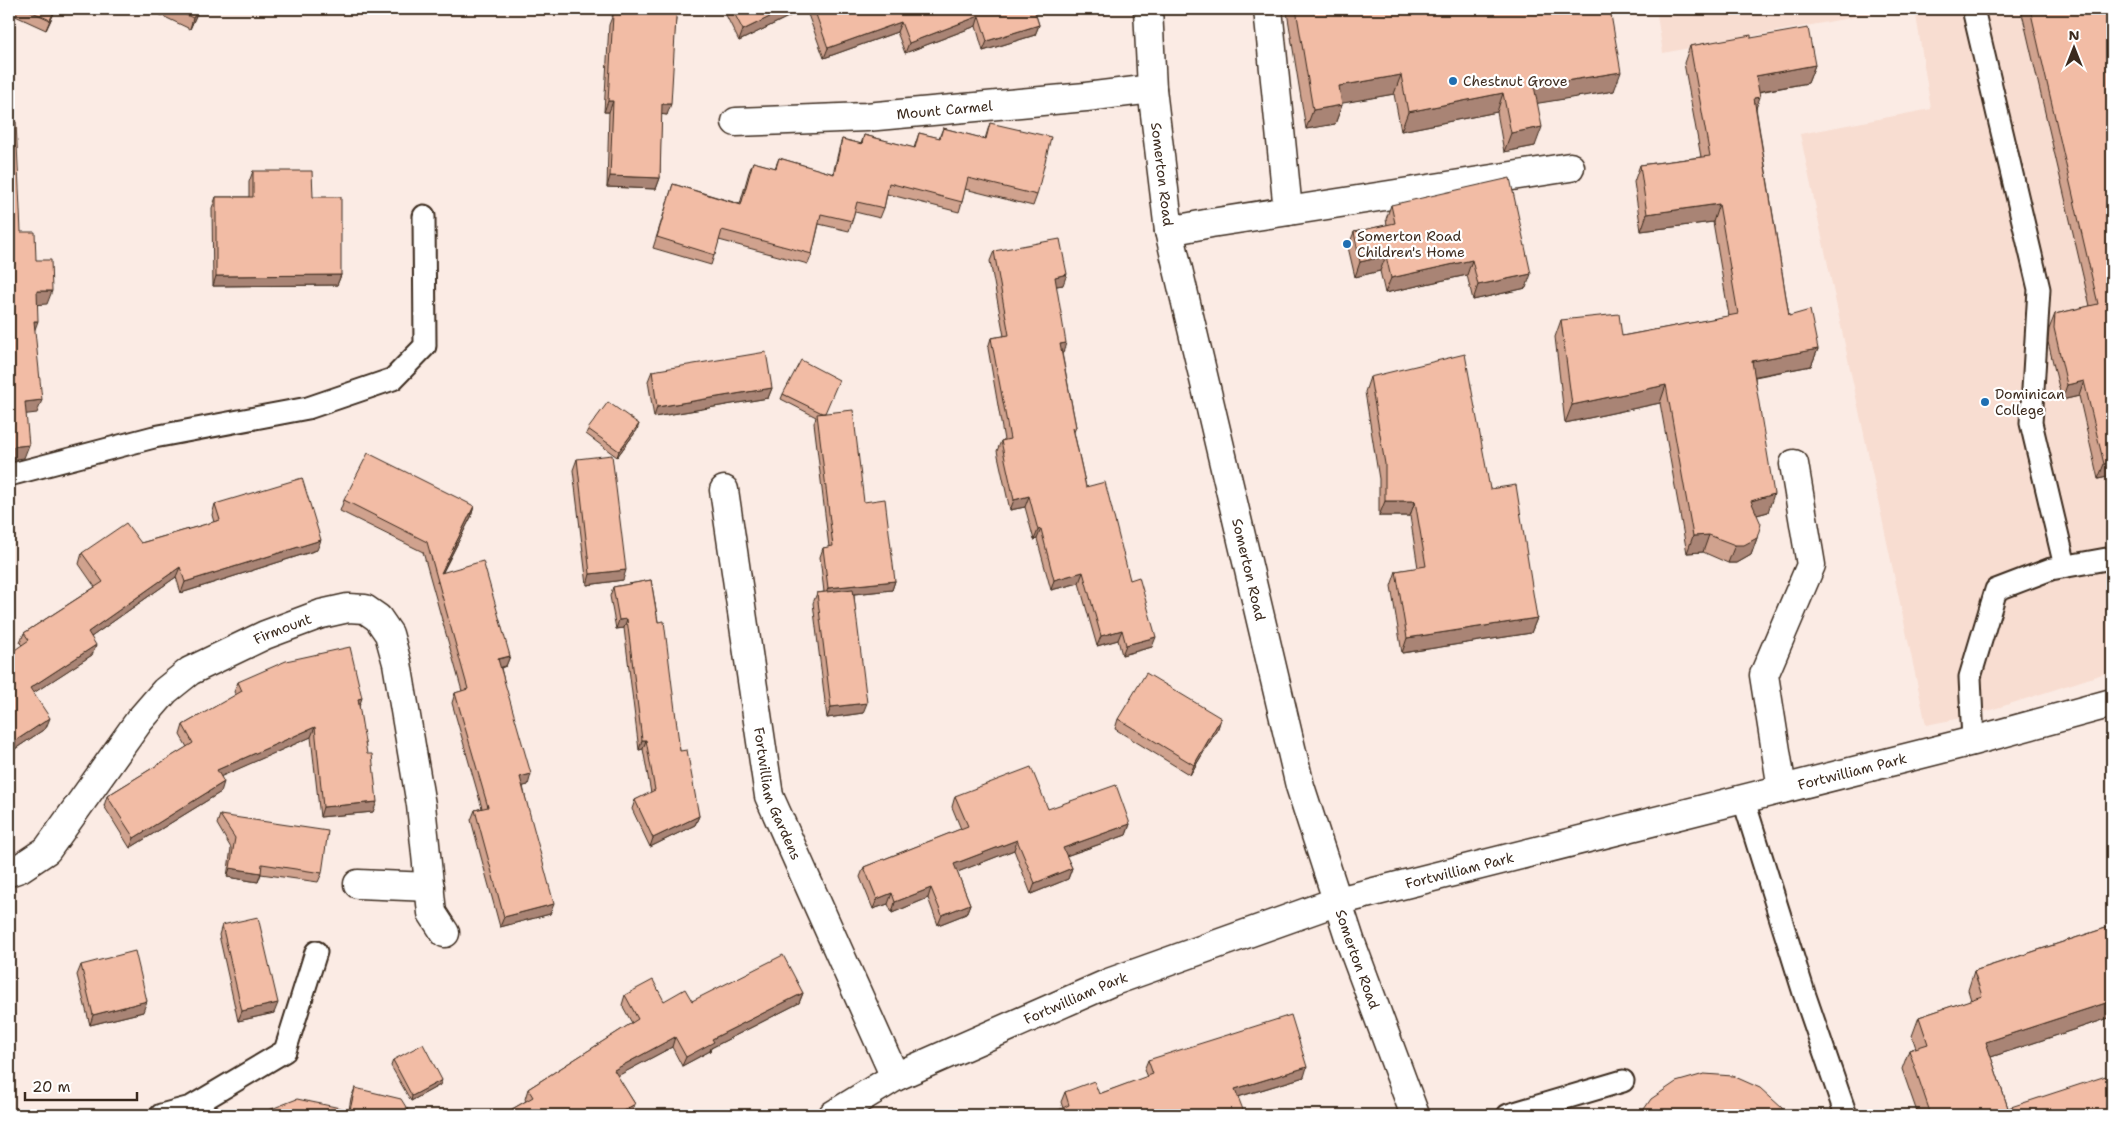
<svg xmlns="http://www.w3.org/2000/svg" width="2121" height="1124" font-family="'Shantell Sans',sans-serif">
<style>
.built{fill:#f8ddd1}
.lines{fill:none;stroke-linecap:round;stroke-linejoin:round}
.lane-casing{stroke:#3b2a1e;stroke-width:25}
.street-casing{stroke:#3b2a1e;stroke-width:31}
.secondary-casing{stroke:#3b2a1e;stroke-width:31}
.lane{stroke:#fff;stroke-width:21}
.street{stroke:#fff;stroke-width:28}
.secondary{stroke:#fff;stroke-width:28}
.wall{fill:#d0a28e;stroke:#3b2a1e}
.shaded-wall{fill:#a98474;stroke:#3b2a1e}
.building{fill:#f2bca5;stroke:#3b2a1e}
.poi-dot{fill:#1f6fb2;stroke:#fff;stroke-width:2}
.labels{text-anchor:middle;stroke-width:4.5;stroke-linejoin:round;paint-order:stroke}
.poi-label{font-size:14px;fill:#3b2a1e;stroke:#fff;text-anchor:start}
.street-label{font-size:14px;fill:#3b2a1e;stroke:#fff}
</style>
<rect width="100%" height="100%" fill="#fbebe4"/>
<filter id="ink" filterUnits="userSpaceOnUse"><feTurbulence type="fractalNoise" baseFrequency=".02" numOctaves="2"/><feDisplacementMap in="SourceGraphic" scale="10" xChannelSelector="R" yChannelSelector="G"/><feConvolveMatrix kernelMatrix="1 2 1 2 8 2 1 2 1" color-interpolation-filters="sRGB"/></filter>
<g filter="url(#ink)">
<path class="built" d="M1656,9H1897L1663,53Z
M1915,9H2112V671L1972,716L1926,725L1800,134L1931,109Z"/>
<g class="lines">
<g class="lane-casing">
<path id="lane" d="M1973,9L2039,289L2031,423L2065,566
M9,475L154,437L308,408L393,379L425,346L424,216
M1973,741L1970,677L1996,590L2051,569L2112,558
M1743,798L1804,993L1846,1115
M161,1115L191,1107L285,1051L316,952
M1508,1115L1623,1081"/>
</g>
<g class="street-casing">
<g id="street">
<path id="s1" d="M1148,9L1152,89L1169,231L1300,786L1351,943L1415,1115"/>
<path d="M1268,9L1288,211"/>
<path id="s2" d="M736,122L866,117L1086,97L1152,89"/>
<path d="M1169,231L1211,223L1570,167"/>
<path id="s3" d="M724,490L769,796L895,1077"/>
<path d="M1782,789L1764,675L1811,565L1794,464"/>
<path id="s4" d="M9,872L20,868L47,850L139,721L165,691L190,671L265,635L321,614L348,608L365,609L378,618L389,634L397,663L421,805L432,913L445,933"/>
<path d="M358,884L430,887"/>
</g>
</g>
<g class="secondary-casing">
<g id="secondary">
<path id="s5" d="M833,1115L895,1077L1111,982L1338,901L1973,741L2112,703"/>
</g>
</g>
<use href="#lane" class="lane"/>
<use href="#street" class="street"/>
<use href="#secondary" class="secondary"/>
</g>
<path class="wall" d="M13,9H56L46,30L11,14Z
M148,9H199L190,29Z
M615,9L676,18L667,115L661,114L660,178L656,189L607,187L609,112H604L609,25Z
M723,9H792L790,16L739,41Z
M806,9H1034L1039,25L1035,35L983,51L976,26L905,53L897,32L824,58Z
M1288,9H1610L1614,91L1537,103L1535,146L1504,152L1497,112L1401,131L1394,94L1341,103L1342,105L1335,124L1306,129L1287,12Z
M2021,9H2112V476L2098,479L2079,396L2062,400L2048,342L2049,329L2055,314L2090,306Z
M1751,38L1815,65L1808,83L1759,92L1756,108L1789,316L1818,349L1811,366L1755,377L1768,512L1757,515V538L1751,555L1737,563H1728L1703,552L1687,553L1660,403L1565,423L1555,337L1561,320L1622,336L1729,316L1713,222L1641,231L1634,182L1640,165L1701,157L1684,63L1690,46Z
M990,123L1037,195L1033,206L965,189L962,202L959,212L887,194L884,208L880,218L855,212L849,231L819,224L812,254L808,264L719,240L711,265L653,248L673,184L740,204L749,172L753,162L775,168L779,158L833,174L839,149L842,139L861,144L864,135L914,148L919,133L939,138L943,128L985,139Z
M253,171L313,197L341,275L337,285L213,286L212,208L216,197H249V182Z
M1391,205L1526,288L1473,300L1467,275L1385,293L1380,271L1355,277L1348,247L1354,232L1387,225L1386,219Z
M994,251L1063,285L1056,286L1063,353H1062L1076,427L1074,432L1086,487L1130,580L1152,647L1122,655L1118,640L1097,646L1079,583L1051,590L1037,539L1034,540L1025,507L1010,510L997,451L1001,441L1004,440L988,348L991,338L1004,336L990,261Z
M652,371L772,388L768,398L654,417L648,381Z
M1370,377L1490,489L1537,618L1531,633L1402,653L1391,586L1396,571L1418,568L1410,516H1379V479L1365,392Z
M783,394L825,413L864,502L895,581L892,590L854,594L863,713L827,718L813,603L817,593L824,592L820,557L823,548L829,547L814,423L816,417L781,399Z
M588,429L637,430L617,457L586,434Z
M577,459L623,580L587,585L573,470Z
M344,500L474,506L471,517L443,572L510,656L506,666L501,668L528,785L523,786L550,914L500,927L471,820L475,810L482,808L452,703L455,693L462,691L423,552L340,511Z
M215,504L317,550L181,593L176,577L91,637L92,655L33,693L46,728L9,753L22,645L20,643L24,633L95,587L79,564L82,553L141,543L214,522L212,515Z
M651,580L680,751L699,816L695,825L650,847L632,809L635,800L651,793L643,749L639,750L624,628L616,629L610,596L613,587Z
M238,682L359,706L373,812L320,817L311,737L221,776V792L130,848L104,806L107,796L187,747L180,735L183,725L236,695L234,692Z
M1221,718L1218,728L1190,775L1115,729L1118,719Z
M955,796L1048,809L1130,824L1126,835L1066,856L1072,868L1068,879L1031,894L1014,850L957,872L970,904L966,914L938,925L928,898L892,913L888,904L873,909L860,877L864,867L961,829L952,807Z
M220,815L322,873L318,882L261,874L258,882L227,877L231,848L217,824Z
M222,925L274,1013L238,1021L219,935Z
M2112,926V1017L1991,1057L2008,1108L2112,1115H1918L1902,1069L1909,1050L1916,1048L1912,1036L1919,1017L1971,1000L1968,990L1974,971Z
M81,965L143,1012L90,1025L77,975Z
M803,993L799,1003L711,1048L710,1051L682,1066L672,1047L617,1076L635,1104L631,1113L628,1115H502L526,1101L525,1099L528,1089L632,1023L622,1005L625,995L664,1001H692Z
M393,1060L440,1085L411,1101L391,1066Z
M1148,1060L1304,1077L1238,1097L1063,1108L1061,1102L1065,1092L1099,1094L1147,1077L1144,1070Z
M355,1088L411,1115L349,1110L351,1098Z"/>
<path class="shaded-wall" d="M55,9H56L46,30L50,20Z
M198,9H199L190,29L193,18Z
M786,9H792L790,16L739,41L743,30Z
M979,16L976,26L905,53L909,43Z
M901,22L897,32L824,58L828,48Z
M1039,25L1035,35L983,51L987,41Z
M1815,65L1808,83L1750,93L1756,76Z
M1621,72L1614,91L1527,105L1534,86Z
M1401,75L1394,94L1332,105L1339,86Z
M1503,93L1497,112L1401,131L1408,112Z
M1760,97L1754,114V98Z
M608,101H613L609,112H604Z
M662,104H671L667,115L658,114Z
M1342,105L1335,124L1306,129L1313,110Z
M1542,127L1535,146L1504,152L1511,133Z
M610,176L660,178L656,189L607,187Z
M1719,204L1713,222L1641,231L1647,214Z
M1386,256L1380,271L1355,277L1360,262Z
M1472,260L1467,275L1385,293L1391,278Z
M1067,274L1063,285L1051,287L1055,277Z
M1531,274L1526,288L1473,300L1478,285Z
M341,275L337,285L213,286L216,276Z
M37,291H52L47,304L32,305Z
M34,321H38L33,335Z
M1066,343L1063,353L1057,354L1060,344Z
M1818,349L1811,366L1746,378L1752,361Z
M2084,381L2079,396L2062,400L2067,385Z
M1666,385L1660,403L1565,423L1572,405Z
M772,388L768,398L654,417L657,407Z
M42,400L37,413L20,415L25,402Z
M639,424L637,430L617,457L619,451Z
M29,445L24,458L9,460V447Z
M2112,462V476L2098,479L2104,464Z
M1774,494L1768,512L1745,518L1751,501Z
M1029,496L1025,507L1010,510L1014,500Z
M1385,501H1415L1410,516H1379Z
M474,506L471,517L437,583L441,573Z
M1041,529L1037,539L1034,540L1038,530Z
M1709,535L1703,552L1687,553L1693,536Z
M1757,538L1751,555L1737,563H1728L1735,545Z
M321,540L317,550L181,593L185,582Z
M180,567L176,577L84,642L88,632Z
M626,570L623,580L587,585L590,574Z
M1083,572L1079,583L1051,590L1054,580Z
M895,581L892,590L825,597L828,588Z
M1537,618L1531,633L1402,653L1407,638Z
M627,619L624,628L616,629L619,620Z
M1122,630L1118,640L1097,646L1101,636Z
M1156,637L1152,647L1122,655L1126,645Z
M96,645L92,655L26,698L30,688Z
M510,656L506,666L495,669L498,659Z
M362,698L359,707L358,699Z
M867,703L863,713L827,718L831,707Z
M50,718L46,728L9,753V745Z
M1221,718L1218,728L1190,775L1194,765Z
M315,727L311,737L213,780L217,770Z
M642,740H646L643,749L639,750Z
M531,774L528,785L516,788L520,777Z
M224,782L221,792L130,848L134,838Z
M377,802L373,812L320,817L323,807Z
M699,816L695,825L650,847L653,838Z
M1130,824L1126,835L1060,858L1063,848Z
M1017,840L1014,850L950,875L954,864Z
M230,868L261,873L258,882L227,877Z
M1072,868L1068,879L1031,894L1035,883Z
M931,888L928,898L892,913L895,902Z
M892,893L888,904L873,909L877,899Z
M554,904L550,914L500,927L504,917Z
M970,904L966,914L938,925L942,915Z
M803,993L799,1003L711,1048L710,1051L682,1066L686,1057L712,1039Z
M147,1001L143,1012L90,1025L93,1015Z
M2112,1001V1017L1979,1061L1986,1042Z
M278,1003L274,1013L238,1021L242,1011Z
M675,1037L672,1047L610,1080L614,1070Z
M1307,1067L1304,1077L1231,1099L1235,1089Z
M442,1080L440,1085L411,1101L412,1096Z
M635,1104L631,1113L628,1115H616Z"/>
<path class="building" d="M26,9H55L50,20Z
M173,9H198L193,18Z
M615,9H679L676,17L671,104H662L660,178L610,176L613,101H608L613,15Z
M732,9H786L743,30Z
M814,9H1034L1039,25L987,41L979,16L909,43L901,22L828,48Z
M1296,9H1610L1621,72L1534,86L1542,127L1511,133L1503,93L1408,112L1401,75L1339,86L1342,105L1313,110Z
M2030,9H2112V462L2104,464L2084,381L2067,385L2054,328L2055,314L2098,304Z
M1808,28L1815,65L1756,76L1760,97L1754,98L1789,316L1810,310L1818,349L1752,361L1774,494L1751,501L1761,524L1757,538L1744,545H1735L1709,535L1693,536L1666,385L1572,405L1561,320L1619,314L1622,336L1738,314L1719,204L1647,214L1640,165L1710,156L1690,46L1751,35V38Z
M9,122H16L21,232H35L36,260H51L52,291H37L38,321H34L42,400L25,402L29,445L9,447Z
M990,123L1051,137L1037,195L968,178L962,202L889,183L884,208L857,202L852,221L821,214L812,254L722,230L715,255L657,237L673,184L741,205L753,162L776,168L779,158L834,174L842,139L862,144L864,135L915,148L919,133L940,138L943,128L986,139Z
M253,171H312L313,197H341V275L216,276V197H253Z
M1510,178L1531,274L1478,285L1472,260L1391,278L1386,256L1360,262L1354,232L1395,223L1391,205Z
M1060,239L1067,274L1055,277L1066,343L1060,344L1076,427L1073,428L1086,487L1105,482L1130,580L1139,577L1156,637L1126,645L1122,630L1101,636L1083,572L1054,580L1041,529L1038,530L1029,496L1014,500L1001,441L1010,439L991,338L1009,335L994,251Z
M766,352L772,388L657,407L652,371Z
M1465,354L1490,489L1516,485L1537,618L1407,638L1396,571L1426,566L1415,501H1385V464L1370,377Z
M801,360L839,380L825,413H822L783,394Z
M608,402L639,424L619,451L588,429Z
M853,410L864,502L885,499L895,581L828,588L823,548L833,546L817,414Z
M368,453L474,506L441,573L483,561L510,656L498,659L531,774L520,777L554,904L504,917L475,810L488,807L455,693L468,689L427,542L344,500Z
M612,455L626,570L590,574L577,459Z
M302,478L321,540L185,582L180,567L88,632L96,645L30,688L50,718L9,745V654L29,640L24,633L103,582L82,553L126,523L141,543L220,520L215,504Z
M651,580L658,622L664,621L680,751L687,750L699,816L653,838L635,800L655,790L646,740H642L627,619L619,620L613,587Z
M853,589L867,703L831,707L817,593Z
M350,647L362,698L358,699L367,754H372L377,802L323,807L315,727L217,770L224,782L134,838L107,796L193,743L183,725L242,691L238,682L286,661Z
M1146,673L1221,718L1194,765L1118,719Z
M1031,767L1048,809L1116,785L1130,824L1063,848L1072,868L1035,883L1017,840L954,864L970,904L942,915L931,888L895,902L892,893L877,899L864,867L968,826L955,796Z
M220,815L328,831L322,873L262,864L261,873L230,868L235,838Z
M258,917L278,1003L242,1011L222,925Z
M2112,926V1001L1986,1042L2008,1108L2112,1074V1115H1931L1909,1050L1928,1044L1919,1017L1982,996L1974,971Z
M135,951L147,1001L93,1015L81,965Z
M783,955L803,993L712,1039L714,1042L686,1057L675,1037L614,1070L635,1104L616,1115H502L533,1097L528,1089L638,1019L625,995L653,980L664,1001L685,989L692,1001Z
M1291,1015L1307,1067L1235,1089L1245,1115H1048L1069,1105L1065,1092L1094,1081L1099,1094L1153,1074L1148,1060Z
M423,1044L442,1080L412,1096L393,1060Z
M1704,1074L1733,1076L1760,1088L1782,1108L1785,1115H1640L1651,1099L1676,1082Z
M355,1088L401,1099L411,1115H256L297,1099L350,1110Z"/>
</g>
<g class="poi-dot">
<circle cx="1453" cy="81" r="5"/>
<circle cx="1347" cy="244" r="5"/>
<circle cx="1985" cy="402" r="5"/>
</g>
<g class="labels">
<g class="poi-label">
<text x="1463" y="86">Chestnut Grove</text>
<text x="1357" y="241">Somerton Road<tspan x="1357" dy="16">Children's Home</tspan></text>
<text x="1995" y="399">Dominican<tspan x="1995" dy="16">College</tspan></text>
</g>
<g class="street-label">
<text dy="5" stroke="none"><textPath href="#s2" startOffset="209">Mount Carmel</textPath></text>
<text dy="5" stroke="none"><textPath href="#s1" startOffset="166">Somerton Road</textPath></text>
<text dy="5" stroke="none"><textPath href="#s1" startOffset="571">Somerton Road</textPath></text>
<text dy="5" stroke="none"><textPath href="#s4" startOffset="376">Firmount</textPath></text>
<text dy="5" stroke="none"><textPath href="#s5" startOffset="1080">Fortwilliam Park</textPath></text>
<text dy="5" stroke="none"><textPath href="#s3" startOffset="309">Fortwilliam Gardens</textPath></text>
<text dy="5" stroke="none"><textPath href="#s5" startOffset="675">Fortwilliam Park</textPath></text>
<text dy="5" stroke="none"><textPath href="#s1" startOffset="976">Somerton Road</textPath></text>
<text dy="5" stroke="none"><textPath href="#s5" startOffset="270">Fortwilliam Park</textPath></text>
</g>
</g>
<rect width="2121" height="1124" fill="none" stroke="#fff" stroke-width="30"/>
<rect x="15" y="15" width="2091" height="1094" fill="none" stroke="#3b2a1e" stroke-width="2" filter="url(#ink)"/>
<g transform="translate(2074 48)" stroke="#ffffff" stroke-width="4" paint-order="stroke">
<path d="M0-4L9 19L0 12L-9 19Z" fill="#3b2a1e"/>
<text y="-8" font-size="14" font-weight="bold" text-anchor="middle" fill="#3b2a1e">N</text>
</g>
<path d="M25 1092v8h112v-8" fill="none" stroke="#3b2a1e" stroke-width="2.5"/>
<text x="32" y="1092" font-size="15" fill="#3b2a1e" stroke="#ffffff" stroke-width="4" paint-order="stroke">20 m</text>
</svg>
